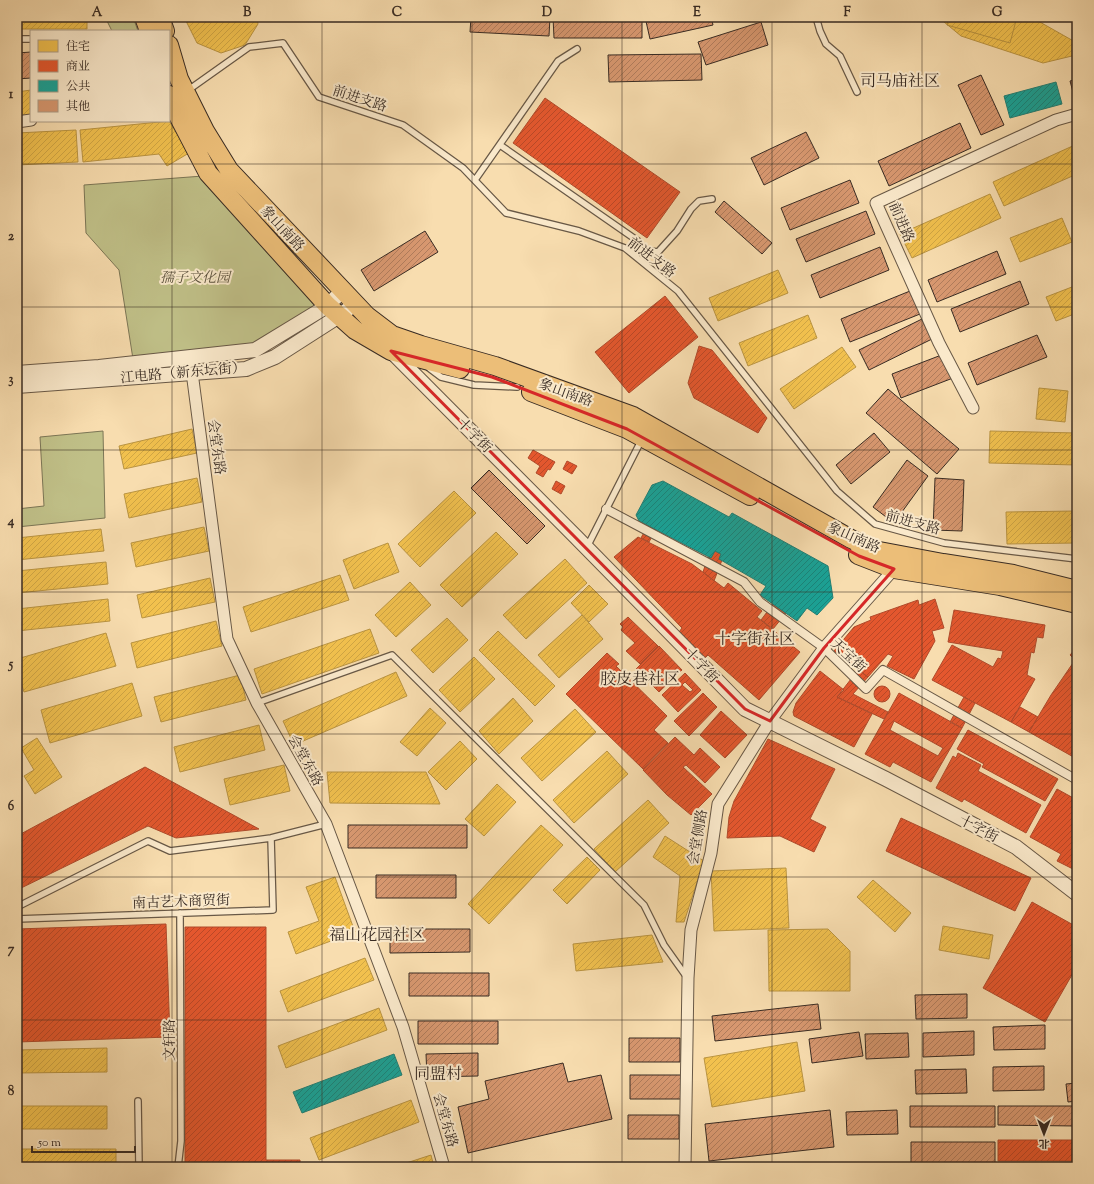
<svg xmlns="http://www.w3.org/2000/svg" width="1094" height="1184" font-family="'Sorts Mill Goudy','Noto Serif SC',serif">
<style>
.green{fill:#c0c088;stroke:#7c7656}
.homes{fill:url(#homes-hatch);stroke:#ba9441}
.shops{fill:url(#shops-hatch);stroke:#b04a2b;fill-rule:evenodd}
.public{fill:url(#public-hatch);stroke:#217f75}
.building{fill:url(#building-hatch);stroke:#382b23}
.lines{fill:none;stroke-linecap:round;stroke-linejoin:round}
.service-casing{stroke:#685846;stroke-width:8}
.pedestrian-casing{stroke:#685846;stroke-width:10}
.minor-casing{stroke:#685846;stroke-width:13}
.tertiary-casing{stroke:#685846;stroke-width:16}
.primary-casing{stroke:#382b23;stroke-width:20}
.service{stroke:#fae9cb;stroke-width:5.5}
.pedestrian{stroke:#fae9cb;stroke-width:8}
.minor{stroke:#fae9cb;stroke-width:11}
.tertiary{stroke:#fae9cb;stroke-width:14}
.primary{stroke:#ecbe78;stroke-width:18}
.marked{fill:none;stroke:#d62828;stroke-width:3;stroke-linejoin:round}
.grid{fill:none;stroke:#382b23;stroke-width:1;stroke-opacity:0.55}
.labels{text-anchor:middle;stroke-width:4;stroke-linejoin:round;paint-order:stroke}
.street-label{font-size:14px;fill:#382b23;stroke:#fae9cb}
.park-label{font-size:14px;font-style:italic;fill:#5a503c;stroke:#fae9cb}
.quarter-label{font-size:16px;fill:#382b23;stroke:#fae9cb}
.neatline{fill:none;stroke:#382b23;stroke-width:1.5}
.grid-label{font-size:13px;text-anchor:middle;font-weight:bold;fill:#382b23}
</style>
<defs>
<pattern id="homes-hatch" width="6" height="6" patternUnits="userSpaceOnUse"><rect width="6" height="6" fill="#f2c14e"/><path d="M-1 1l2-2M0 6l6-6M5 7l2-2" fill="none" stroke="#d0a644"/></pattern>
<pattern id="shops-hatch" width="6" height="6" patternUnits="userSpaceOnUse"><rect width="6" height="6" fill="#e4572e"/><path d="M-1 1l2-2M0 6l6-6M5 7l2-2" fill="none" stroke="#ba4827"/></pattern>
<pattern id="public-hatch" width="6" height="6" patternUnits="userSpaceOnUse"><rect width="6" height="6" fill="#17a398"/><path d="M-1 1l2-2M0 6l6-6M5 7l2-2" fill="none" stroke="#16857c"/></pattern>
<pattern id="building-hatch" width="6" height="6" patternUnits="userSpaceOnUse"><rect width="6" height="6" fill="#d89870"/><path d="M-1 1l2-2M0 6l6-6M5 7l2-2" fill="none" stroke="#b07c5c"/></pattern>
</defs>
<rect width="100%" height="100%" fill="#f8ddaf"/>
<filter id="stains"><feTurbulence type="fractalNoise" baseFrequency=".005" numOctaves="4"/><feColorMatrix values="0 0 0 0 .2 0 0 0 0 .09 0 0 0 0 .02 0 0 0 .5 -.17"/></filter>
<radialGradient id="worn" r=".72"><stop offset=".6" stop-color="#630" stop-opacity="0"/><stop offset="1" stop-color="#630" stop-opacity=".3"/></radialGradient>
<path class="green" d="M105,17H133L138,31H112Z
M203,176L320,305L254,344L133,359L119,270L86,233L84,185Z
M103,431L105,518L17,527V509L44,506L40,437Z"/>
<path class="homes" d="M17,17H87V29H17Z
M187,17H257L258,24L245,45L221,53L197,43L186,21Z
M938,17H1031L1077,43V49L1072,56L1043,63L961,36Z
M949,17H1017L1010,43L947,25Z
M31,90V116L17,118V92Z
M169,121L189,153L167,166L159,154L83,162L80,130Z
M76,130L78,162L17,165V133Z
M1077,144V174L1004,206L993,182Z
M990,194L1001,218L912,258L900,234Z
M1062,218L1072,242L1020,262L1010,238Z
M778,270L788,293L718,321L709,298Z
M1077,285V313L1056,321L1046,297Z
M808,315L817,338L748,366L739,343Z
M842,347L856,367L794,409L780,389Z
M1039,388L1068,391L1065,422L1036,419Z
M192,429L197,453L124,469L119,446Z
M990,431L1077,433V465L989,463Z
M197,478L202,502L129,518L124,494Z
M454,491L476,513L420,567L398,544Z
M1077,511V543L1007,544L1006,512Z
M204,527L209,551L136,567L131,543Z
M101,529L104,551L17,560V538Z
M496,532L518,554L462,607L440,585Z
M388,543L399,572L354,589L343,560Z
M565,559L587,583L526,639L503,615Z
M106,562L108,584L17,593V571Z
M340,575L349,600L251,632L243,607Z
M210,578L215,602L142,618L137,595Z
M410,582L431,605L396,637L375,615Z
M589,585L608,604L589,622L571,603Z
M108,599L110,621L17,631V609Z
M582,615L603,639L559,678L538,655Z
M447,618L468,640L433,673L411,650Z
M216,621L222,646L137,668L131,643Z
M370,629L379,653L262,694L254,669Z
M498,631L555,686L535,706L479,650Z
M106,633L116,666L24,692L17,669V659Z
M474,657L495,679L460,712L439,690Z
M396,672L407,696L294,745L283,721Z
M240,675L246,700L161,722L154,697Z
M132,683L142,716L50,743L41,710Z
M513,698L533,721L499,754L479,731Z
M430,708L446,723L417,756L400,742Z
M575,709L596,732L542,781L521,758Z
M259,725L265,750L180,772L174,747Z
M37,738L62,777L35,794L24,776L34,770L21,748Z
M460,741L477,759L446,790L428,772Z
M607,751L628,774L574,823L553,800Z
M20,754L22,777L17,778V755Z
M284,765L290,791L230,805L224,779Z
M327,772H426L440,804L330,803Z
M497,784L516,802L484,836L465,819Z
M648,800L669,823L615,872L594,849Z
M541,825L563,845L489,924L468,904Z
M665,836L704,861L684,922H676L680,876L653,857Z
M587,857L600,870L567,904L553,890Z
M786,868L789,928L714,931L711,871Z
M335,877L355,932L296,954L288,932L319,921L306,887Z
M873,880L911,913L895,932L857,897Z
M943,926L993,935L989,959L939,950Z
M828,929L850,951V991H769L768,930Z
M652,935L663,962L576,971L573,944Z
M365,958L374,980L288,1012L280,991Z
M379,1008L387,1030L286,1068L278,1046Z
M797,1042L805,1091L712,1107L704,1058Z
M107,1048V1072L17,1073V1050Z
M411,1100L419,1122L319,1160L310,1138Z
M17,1106H107V1129H17Z
M17,1149H116V1167H17Z
M431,1155L434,1167H394Z"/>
<path class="shops" d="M545,98L680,192L647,238L513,143Z
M665,296L698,337L629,393L595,352Z
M699,346L712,350L767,418L758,433L694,398L688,383Z
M533,450L555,462L550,470L548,469L543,477L536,473L540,466L528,458Z
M567,461L577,466L572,474L563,469Z
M556,481L565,486L561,494L552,489Z
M648,525L656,529L649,542L641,538Z
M638,537L692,564L724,588L728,583L762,611L757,617L800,652L759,700L708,655L705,658L679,632L682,628L614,557Z
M715,551L721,554L719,559L722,560L714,581L703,572L708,557L711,558Z
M935,599L944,628L932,631L935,641L914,679L887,666L893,656L888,654L868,677L834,651L854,627L871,620L870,617L918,600L919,605Z
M773,604L786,613L773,629L761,620Z
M954,610L1045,625L1043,638L1037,637L1034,653L1031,652L1027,675L1035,679L1011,722L932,680L952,645L993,667L998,658L1001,659L1003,651L948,642Z
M628,617L658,646L640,664L626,651L635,643L621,630L623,627L620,624Z
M659,646L682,670L659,692L636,669Z
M1077,647L1076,713L1077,759L1029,732L1051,695L1075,660L1070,655Z
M607,653L619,664L616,666L667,716L654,730L668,743L643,769L566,694Z
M858,670L868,677L853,694L888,712L884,719L837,697Z
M820,671L844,690L837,697L872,714L854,747L794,716L793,712L796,703Z
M685,673L701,690L678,712L662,695ZM685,682L693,690L690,692L682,685Z
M874 694a8 8 0 1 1 16 0a8 8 0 1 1-16 0Z
M703,693L717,707L689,736L674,721Z
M899,693L962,728L931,782L893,762L890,767L865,754ZM894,721L943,748L938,756L890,730Z
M964,697L975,703L962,728L950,722Z
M1020,707L1038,717L1029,732L1011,722Z
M721,711L747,735L725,758L700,735Z
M968,730L1058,779L1045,801L982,767L984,764L957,749Z
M675,737L694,755L700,748L720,767L705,783L686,765L683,767L712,794L691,815L667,795L643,770Z
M768,739L835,769L810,819L826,827L814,852L780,836L727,838L729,817L734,801Z
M958,753L981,765L978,771L1041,805L1026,833L964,799L962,802L936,788L953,756L956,758Z
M145,767L259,829L176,838L148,826L17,890V836Z
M1057,789L1077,800V871L1057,861L1061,854L1030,837Z
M901,818L1031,878L1015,911L886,851Z
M1032,902L1077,927V966L1045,1022L983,988Z
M166,924L170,1037L17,1042V929Z
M185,927H266V1160H300V1167H185Z
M998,1140H1077V1161H998Z"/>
<path class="public" d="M1056,82L1062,104L1010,118L1004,96Z
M663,481L729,517L732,513L828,566L833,598L817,615L807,608L797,621L760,595L766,586L719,559L721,554L715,551L711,558L639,521L636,515L652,485Z
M394,1054L402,1075L302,1113L293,1092Z"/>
<path class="building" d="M471,17H550L549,36L470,32Z
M553,17H642V38H554Z
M645,17H711L713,25L650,39Z
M761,22L768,45L706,65L698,42Z
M31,52V78L17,79V53Z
M701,54L702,80L609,82L608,55Z
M981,75L1004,125L981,135L958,85Z
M1077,79V107L1070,81Z
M960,123L971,148L889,186L878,161Z
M806,132L819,158L764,185L751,158Z
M850,180L859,203L790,230L781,208Z
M724,201L772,243L762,254L715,212Z
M866,211L875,234L806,262L796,239Z
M425,231L438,252L374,291L361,270Z
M880,247L889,270L820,298L811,275Z
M997,251L1006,274L937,302L928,280Z
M1020,281L1029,304L960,332L951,309Z
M910,291L920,314L850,342L841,319Z
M922,319L932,339L869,370L859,350Z
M1037,335L1047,357L977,385L968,363Z
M944,354L953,378L901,398L892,374Z
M888,389L959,449L937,474L866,413Z
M874,433L890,452L851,484L836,465Z
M907,460L928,476L894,523L873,507Z
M489,470L545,526L527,544L471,488Z
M935,478L964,480L962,531L933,530Z
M348,825H467V848H348Z
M376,875H456V898H376Z
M390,929H470V952L390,953Z
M409,973H489V996H409Z
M967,994V1018L916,1019L915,995Z
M818,1004L821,1029L715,1041L712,1016Z
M418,1021H498V1044H418Z
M1045,1025V1049L994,1050L993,1027Z
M974,1031V1055L923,1057V1033Z
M859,1032L863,1056L812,1063L809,1039Z
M908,1033L909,1057L866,1059L865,1034Z
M629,1038H680V1062H629Z
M478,1053V1076L427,1077L426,1054Z
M563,1063L568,1082L601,1075L612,1119L468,1153L458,1107L489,1099L485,1081Z
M1044,1066V1090L993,1091V1067Z
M966,1069L967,1093L916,1094L915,1070Z
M630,1075H681V1099H630Z
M1077,1083V1101L1068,1102L1066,1084Z
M910,1106H995V1127H910Z
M998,1106H1075V1126L998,1125Z
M830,1110L834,1147L709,1161L705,1124Z
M897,1110L898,1134L847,1135L846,1112Z
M628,1115H679V1139H628Z
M911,1142H995V1163H911Z"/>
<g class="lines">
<g class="service-casing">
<path id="service" d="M816,17L820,31L826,44L840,56L857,92
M17,39H31
M187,91L249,47L283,43L319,97L403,125L463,168L506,213L579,231L625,248L678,291L837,491L875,524L944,543L1077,559
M500,145L638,241L636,250
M475,180L558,61L577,49
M633,249L658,252L677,231L691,209L699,201L712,199
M429,368L441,377L474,385L517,387
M587,547L642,439
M257,703L392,655L644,905L664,945L686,976
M17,907L148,841L170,851L271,838L326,824
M17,919L273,910L271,838
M138,1101L139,1167
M178,1167L181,1141L180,913"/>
</g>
<g class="pedestrian-casing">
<path id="pedestrian" d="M606,509L744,582L760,602L824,648L866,689L883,670L1077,780"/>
</g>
<g class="minor-casing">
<path id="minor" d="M17,122L31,120
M190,357L227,639L257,703L326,824L403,1027L444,1167
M973,408L939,343L876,203L1056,120L1077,114
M685,1167L688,978L691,930L711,853L718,804L770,721L824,648L894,569"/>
</g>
<g class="tertiary-casing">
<path id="tertiary" d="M391,351L576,537L745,709L886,779L1016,847L1077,894
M17,373L99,367L255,350L324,308L343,291
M17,386L246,369L275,357L339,316L355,304"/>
</g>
<g class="primary-casing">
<path id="primary" d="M144,17L149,31
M160,17L165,31
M169,45L179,79L205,131L229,170L367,316L392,335L421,345L495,366L633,416L851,539L874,550L943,563L1013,574L1077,590
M169,95L171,102L208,173L327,305L355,330L391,351L460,369
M531,392L627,429L750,496
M858,555L894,569L1000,586L1077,604"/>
</g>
<use href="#service" class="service"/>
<use href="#pedestrian" class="pedestrian"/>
<use href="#minor" class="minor"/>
<use href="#tertiary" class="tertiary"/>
<use href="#primary" class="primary"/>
</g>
<path class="marked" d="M391,351L492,377L627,429L859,556L894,569L824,648L770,721L745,709Z"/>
<path class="grid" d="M172,17V1167M322,17V1167M472,17V1167M622,17V1167M772,17V1167M922,17V1167M17,164H1077M17,307H1077M17,450H1077M17,592H1077M17,734H1077M17,877H1077M17,1020H1077"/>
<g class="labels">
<g class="street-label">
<text transform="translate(360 98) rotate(18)" y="5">前进支路</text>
<text transform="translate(902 222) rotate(66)" y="5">前进路</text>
<text transform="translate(283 228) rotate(47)" y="5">象山南路</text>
<text transform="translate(652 257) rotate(37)" y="5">前进支路</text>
<text transform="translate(183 372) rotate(-5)" y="5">江电路（新东坛街）</text>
<text transform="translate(566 392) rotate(20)" y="5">象山南路</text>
<text transform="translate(475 435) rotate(45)" y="5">十字街</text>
<text transform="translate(217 447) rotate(82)" y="5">会堂东路</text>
<text transform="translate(913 522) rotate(15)" y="5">前进支路</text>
<text transform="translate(854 537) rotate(24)" y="5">象山南路</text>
<text transform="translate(849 655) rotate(43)" y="5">天宝街</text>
<text transform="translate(702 665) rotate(46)" y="5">十字街</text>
<text transform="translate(306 760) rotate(61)" y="5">会堂东路</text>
<text transform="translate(979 828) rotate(27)" y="5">十字街</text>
<text transform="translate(697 837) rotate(-80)" y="5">会堂侧路</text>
<text transform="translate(181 901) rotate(-2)" y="5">南古艺术商贸街</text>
<text transform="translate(169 1040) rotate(-90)" y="5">文轩路</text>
<text transform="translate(446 1120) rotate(74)" y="5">会堂东路</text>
</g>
<g class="park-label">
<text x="195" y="282">孺子文化园</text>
</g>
<g class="quarter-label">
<text x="900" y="86">司马庙社区</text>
<text x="755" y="644">十字街社区</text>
<text x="640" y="684">胶皮巷社区</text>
<text x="377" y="940">福山花园社区</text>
<text x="438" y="1079">同盟村</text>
</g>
</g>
<rect width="1094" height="1184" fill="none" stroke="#f8ddaf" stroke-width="44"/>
<rect x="30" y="30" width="140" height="92" fill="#fae9cb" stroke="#ac9d88"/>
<rect x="38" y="40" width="20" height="12" fill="#f2c14e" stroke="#ac9d88"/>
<text x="66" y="50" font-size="12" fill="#382b23">住宅</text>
<rect x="38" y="60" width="20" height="12" fill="#e4572e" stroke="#ac9d88"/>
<text x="66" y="70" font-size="12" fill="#382b23">商业</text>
<rect x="38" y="80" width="20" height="12" fill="#17a398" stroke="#ac9d88"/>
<text x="66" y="90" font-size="12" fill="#382b23">公共</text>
<rect x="38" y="100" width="20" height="12" fill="#d89870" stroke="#ac9d88"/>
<text x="66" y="110" font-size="12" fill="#382b23">其他</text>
<g transform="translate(1044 1134) rotate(180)" stroke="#fae9cb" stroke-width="3" paint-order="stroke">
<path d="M0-3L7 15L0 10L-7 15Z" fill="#382b23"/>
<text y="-6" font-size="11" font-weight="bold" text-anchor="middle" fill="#382b23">北</text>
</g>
<path d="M32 1146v6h103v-6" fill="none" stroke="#382b23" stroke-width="2"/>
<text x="38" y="1146" font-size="12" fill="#382b23" stroke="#fae9cb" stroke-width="3" paint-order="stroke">50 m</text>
<rect x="22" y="22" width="1050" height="1140" class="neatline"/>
<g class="grid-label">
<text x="97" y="16">A</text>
<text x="247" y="16">B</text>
<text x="397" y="16">C</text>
<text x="547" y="16">D</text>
<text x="697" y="16">E</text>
<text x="847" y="16">F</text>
<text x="997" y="16">G</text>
<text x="11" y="98">1</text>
<text x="11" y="240">2</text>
<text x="11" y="383">3</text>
<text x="11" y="525">4</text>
<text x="11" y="668">5</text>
<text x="11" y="810">6</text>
<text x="11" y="953">7</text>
<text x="11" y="1095">8</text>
</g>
<rect width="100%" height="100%" filter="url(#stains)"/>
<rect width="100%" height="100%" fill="url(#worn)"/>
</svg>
